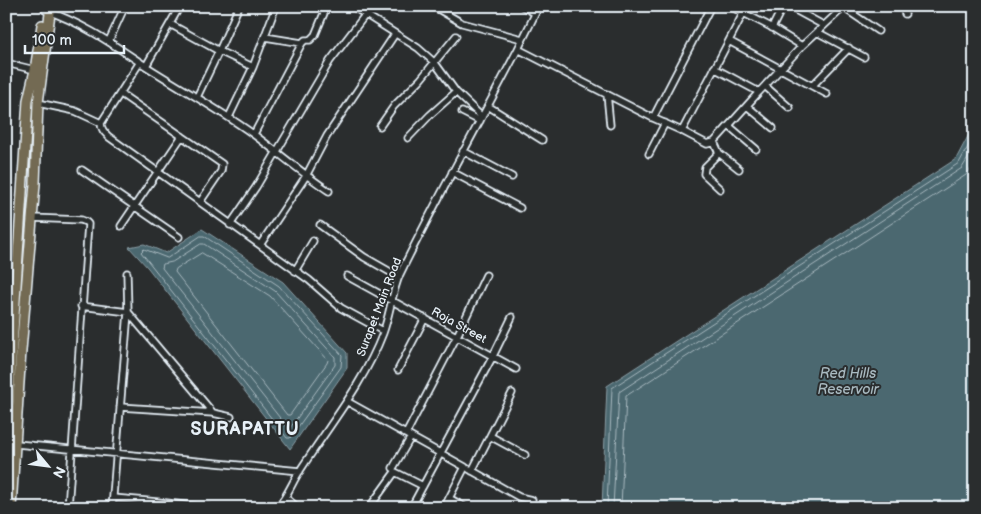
<svg xmlns="http://www.w3.org/2000/svg" width="981" height="514" font-family="'Balsamiq Sans',sans-serif">
<style>
.water{fill:#4b676f;stroke:#8a9ea6}
.lines{fill:none;stroke-linecap:round;stroke-linejoin:round}
.shore{stroke:#a9bac1;stroke-width:1}
.minor-casing{stroke:#e8f1f8;stroke-width:9}
.primary-casing{stroke:#e8f1f8;stroke-width:12}
.minor{stroke:#2a2d2e;stroke-width:5.5}
.primary{stroke:#736b52;stroke-width:9}
.labels{text-anchor:middle;stroke-width:4;stroke-linejoin:round;paint-order:stroke}
.street-label{font-size:12px;fill:#e8f1f8;stroke:#2a2d2e}
.water-label{font-size:14px;font-style:italic;fill:#a9bac1;stroke:#2a2d2e}
.district-label{font-size:18px;font-weight:bold;letter-spacing:1px;fill:#e8f1f8;stroke:#2a2d2e}
</style>
<rect width="100%" height="100%" fill="#2a2d2e"/>
<filter id="ink" filterUnits="userSpaceOnUse"><feTurbulence type="fractalNoise" baseFrequency=".02" numOctaves="2"/><feDisplacementMap in="SourceGraphic" scale="10" xChannelSelector="R" yChannelSelector="G"/><feConvolveMatrix kernelMatrix="1 2 1 2 8 2 1 2 1" color-interpolation-filters="sRGB"/></filter>
<g filter="url(#ink)">
<path class="water" d="M975,123V508H602L607,386L956,159Z
M202,229L283,282L347,353V368L290,449L148,268L129,247L144,244L166,253Z"/>
<g class="lines">
<path class="shore" d="M201,236H204L279,286L342,355L341,367L290,438H287L141,252L144,249L167,258Z
M201,244H204L275,291L335,357V365L290,428L287,427L162,268L163,264L172,262Z
M202,253L270,296L328,360L327,363L290,415H287L175,272L176,269Z
M607,508L612,388L959,163L975,134
M613,508L619,392L962,168L975,147
M621,508L626,396L966,175L975,163"/>
<g class="minor-casing">
<path id="minor" d="M352,6L418,48L435,63L456,92L482,117
M433,6L462,23L522,39
M522,6L535,13
M539,6L518,49L653,118L682,131L747,6
M730,6L771,27L802,46
M788,6L823,25
M902,6L905,14
M844,8L878,31
M45,10C82,23 108,41 141,63C178,87 217,108 253,134C279,153 303,174 329,191
M170,24L219,51L253,67
M772,28L783,6
M817,32L864,57
M265,37L302,43L305,40H310L315,35L327,6
M109,41L125,6
M729,41L827,94
M140,62L101,123C101,129 104,132 109,137L309,280L341,308L383,331
M6,63L35,70
M146,66L180,6
M714,68L759,92L802,46L845,6
M765,86L790,108
M812,86L849,48
M121,94L222,164L221,171L200,202
M607,94L610,125
M197,97L219,51L239,6
M38,103L75,111L101,123
M488,106L542,140
M747,106L773,128
M462,112L480,121
M229,117L253,67L275,9
M653,118L711,6
M380,126L394,106L420,80L456,36
M729,126L756,149
M682,131L707,144L714,142L759,92
M254,134L302,43
M408,138L430,115L456,92
M714,142L719,153L705,167L704,174L720,189
M463,151L512,177
M719,153L739,169
M649,154L665,123
M82,170L179,237
M452,172L520,208
M31,218L81,220L86,222L88,224L68,508
M230,225L256,187L330,61L372,6
M320,225L364,257L399,277
M121,226L182,136
M260,245L306,176L327,136L395,34
M295,271L313,241
M347,276L516,369
M81,306L128,312L213,413
M398,370L425,318
M348,402L465,467L444,508
M120,407L213,413L231,417
M406,434L457,336L486,275
M490,436L525,455
M6,443L300,471
M393,468L411,437
M469,469L519,497L532,500
M472,471L512,393
M113,498L158,502L157,508
M286,498L298,508
M449,498L466,508
M158,502L210,508
M112,508L128,312L127,273
M277,508C288,496 292,482 301,469C330,424 364,383 383,333C390,314 392,292 400,274C437,198 479,124 518,49
M369,508L395,472L423,486
M411,508L493,356L512,317"/>
</g>
<g class="primary-casing">
<path id="primary" d="M6,440L28,100L35,70L42,25
M11,508L21,351L35,184L38,103L51,6"/>
</g>
<use href="#minor" class="minor"/>
<use href="#primary" class="primary"/>
</g>
</g>
<g class="labels">
<g class="street-label">
<text transform="translate(379 307) rotate(-69)" y="4">Surapet Main Road</text>
<text transform="translate(459 325) rotate(29)" y="4">Roja Street</text>
</g>
<g class="water-label">
<text x="848" y="378">Red Hills<tspan x="848" dy="16">Reservoir</tspan></text>
</g>
<g class="district-label">
<text x="245" y="435">SURAPATTU</text>
</g>
</g>
<rect width="981" height="514" fill="none" stroke="#2a2d2e" stroke-width="25"/>
<rect x="12" y="12" width="956" height="489" fill="none" stroke="#e8f1f8" stroke-width="2" filter="url(#ink)"/>
<g transform="translate(48 466) rotate(119)" stroke="#2a2d2e" stroke-width="4" paint-order="stroke">
<path d="M0-4L9 19L0 12L-9 19Z" fill="#e8f1f8"/>
<text y="-8" font-size="14" font-weight="bold" text-anchor="middle" fill="#e8f1f8">N</text>
</g>
<path d="M25 45v8h99v-8" fill="none" stroke="#e8f1f8" stroke-width="2.5"/>
<text x="32" y="45" font-size="15" fill="#e8f1f8" stroke="#2a2d2e" stroke-width="4" paint-order="stroke">100 m</text>
</svg>
